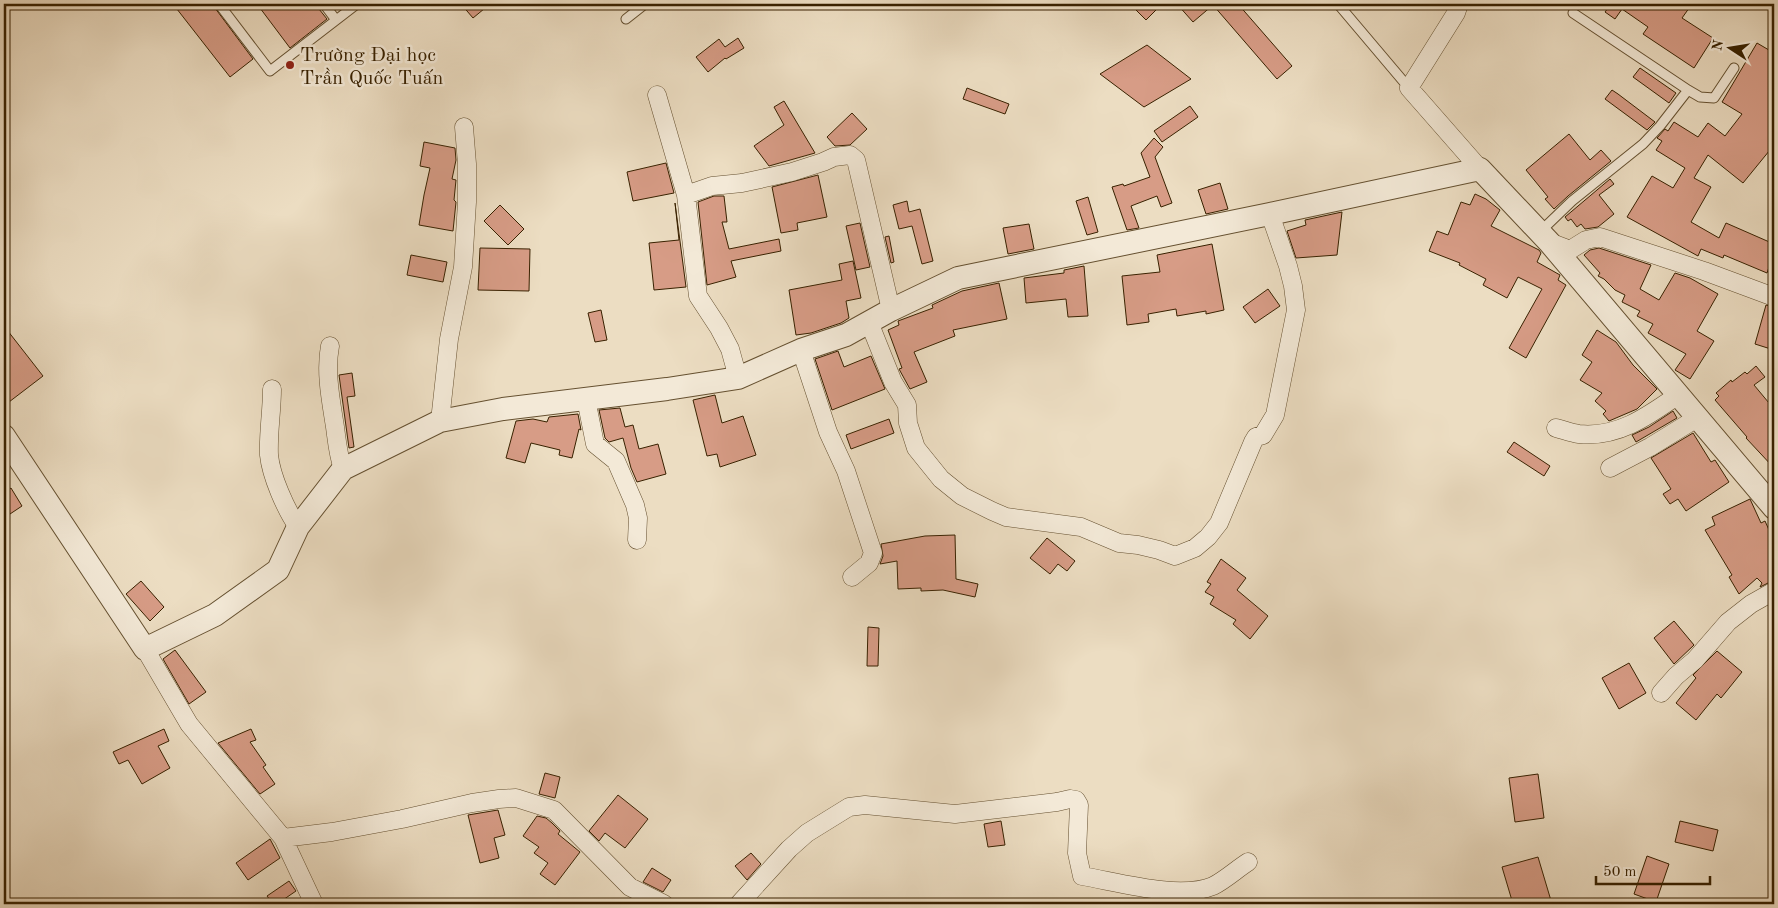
<svg xmlns="http://www.w3.org/2000/svg" width="1778" height="908" font-family="'Old Standard TT',serif">
<style>
.building{fill:#d79c86;stroke:#382100}
.lines{fill:none;stroke-linecap:round;stroke-linejoin:round}
.service-casing{stroke:#655030;stroke-width:11}
.minor-casing{stroke:#655030;stroke-width:19}
.tertiary-casing{stroke:#655030;stroke-width:24}
.path{stroke:#382100;stroke-width:2.5;stroke-dasharray:1 2.5;stroke-linecap:butt}
.service{stroke:#f3e9d7;stroke-width:9}
.minor{stroke:#f3e9d7;stroke-width:18}
.tertiary{stroke:#f3e9d7;stroke-width:22}
.poi-dot{fill:#8f2418;stroke:#f3e9d7;stroke-width:2}
.labels{text-anchor:middle;stroke-width:5;stroke-linejoin:round;paint-order:stroke}
.poi-label{font-size:20px;fill:#382100;stroke:#f3e9d7;text-anchor:start}
</style>
<rect width="100%" height="100%" fill="#ecddc2"/>
<filter id="stains"><feTurbulence type="fractalNoise" baseFrequency=".004" numOctaves="4"/><feColorMatrix values="0 0 0 0 .2 0 0 0 0 .09 0 0 0 0 .02 0 0 0 .5 -.17"/></filter>
<radialGradient id="worn" r=".72"><stop offset=".6" stop-color="#630" stop-opacity="0"/><stop offset="1" stop-color="#630" stop-opacity=".3"/></radialGradient>
<path class="building" d="M173,4H212L253,59L230,77Z
M257,4H315L327,19L290,48Z
M461,4H490L473,18Z
M1130,4H1162L1146,20Z
M1177,4H1238L1292,66L1277,79L1213,5L1193,22Z
M1611,4H1692L1682,18L1713,38L1694,68L1643,34L1648,27L1622,9L1615,19L1605,12Z
M738,38L744,48L726,59L725,58L708,72L696,57L719,39L725,47Z
M1757,43L1774,53V145L1743,183L1708,155L1694,178L1711,187L1691,222L1719,238L1726,223L1774,244V252L1767,273L1724,255L1723,258L1701,249L1698,256L1627,217L1652,176L1673,188L1685,168L1656,150L1662,141L1657,138L1665,129L1668,131L1674,122L1698,137L1708,123L1725,136L1742,114L1722,102Z
M1147,45L1191,79L1144,107L1100,74Z
M1640,68L1676,93L1669,103L1633,77Z
M967,88L1009,104L1005,114L963,99Z
M1612,90L1618,94L1655,122L1647,130L1605,99Z
M784,101L815,153L769,166L754,146L784,125L774,107Z
M1190,106L1198,117L1162,142L1154,131Z
M852,113L867,129L850,145L835,146L827,137Z
M1569,134L1590,160L1601,150L1611,161L1568,196L1554,209L1545,199L1548,197L1526,170Z
M1154,138L1163,147L1155,157L1172,203L1161,207L1157,196L1131,206L1139,228L1127,230L1112,187L1123,184L1124,186L1150,177L1141,153Z
M424,142L455,148L456,160L452,179L456,180L454,200L456,202L453,231L419,225L424,195L430,168L420,166Z
M666,163L674,193L633,201L627,172Z
M818,175L827,217L797,223L798,230L781,233L772,187Z
M1610,179L1614,184L1599,195L1614,214L1598,227L1585,229L1581,224L1577,227L1571,219L1568,221L1565,217Z
M1220,183L1228,209L1206,214L1198,190Z
M1475,194L1486,199L1500,210L1491,226L1539,250L1541,253L1537,262L1560,275L1558,280L1566,285L1526,358L1509,348L1542,289L1518,277L1507,298L1483,285L1486,279L1459,265L1460,263L1429,251L1437,231L1448,235L1461,202L1470,205Z
M714,196H724L727,222H722L729,249L779,239L781,251L731,261L736,277L707,285L698,202Z
M1088,197L1098,232L1087,235L1076,201Z
M907,201L909,212L920,209L933,261L922,264L912,226L899,229L893,205Z
M675,203L686,287L654,290L649,243L679,240Z
M500,205L524,229L508,245L484,221Z
M1342,212L1337,255L1296,258L1287,231L1306,225L1305,220Z
M860,223L870,267L856,270L846,226Z
M1029,224L1034,249L1008,254L1003,228Z
M889,236L894,262L891,263L885,237Z
M1212,244L1224,310L1206,314V311L1177,316L1176,309L1148,314L1149,322L1127,325L1122,276L1160,272L1157,255Z
M480,248L530,249L529,291L478,290Z
M1599,248L1651,265L1640,289L1659,300L1675,273L1690,278L1718,294L1697,331L1714,341L1690,379L1675,370L1686,354L1648,333L1653,324L1637,316L1640,311L1622,302L1625,295L1615,290L1604,279L1598,276L1600,273L1584,255L1590,250Z
M411,255L447,262L443,282L407,275Z
M853,261L861,298L846,301L849,318L841,323L811,333L796,335L789,290L842,280L839,264Z
M1084,266L1088,316L1068,317L1066,299L1026,303L1024,278L1064,273V270Z
M999,283L1007,319L953,330L955,336L914,352L927,382L910,389L899,369L902,368L888,330L899,325L898,321L933,308L932,305L962,291Z
M1268,289L1280,306L1255,323L1243,307Z
M1766,305L1774,307V350L1755,344Z
M601,310L607,340L595,342L588,313Z
M4,326L43,376L9,402L4,396Z
M1597,330L1616,342L1633,365L1657,389L1637,409L1609,421L1603,414L1606,411L1595,401L1602,393L1580,380L1592,362L1582,355Z
M838,351L844,367L871,356L885,389L832,410L815,359Z
M1756,366L1765,377L1754,385L1774,409V468L1746,438L1747,437L1715,400L1719,396L1716,393L1731,380L1732,382L1745,372L1747,374Z
M352,373L355,396L347,397L354,447L349,448L339,375Z
M715,395L722,423L743,416L756,455L720,467L717,454L707,456L693,400Z
M620,408L625,427L633,425L639,449L658,444L666,474L637,482L631,468L623,438L609,442L605,438L599,410Z
M1673,411L1677,418L1636,442L1632,435L1649,427Z
M578,414L581,430L579,429L572,458L559,455L560,450L531,443L525,463L506,458L516,421L533,419L547,422L549,417Z
M889,419L894,433L851,449L846,435Z
M1693,433L1711,462L1715,460L1729,482L1686,511L1678,499L1670,504L1663,494L1671,489L1651,458Z
M1514,442L1550,466L1544,476L1507,452Z
M11,488L22,506L4,518V493Z
M1750,499L1761,523L1765,521L1769,530L1774,527V580L1760,587L1762,583L1757,578L1739,594L1729,577L1732,575L1705,530L1715,525L1712,517Z
M955,535L956,579L978,584L975,597L943,590L921,591V588L898,589L897,561L880,564L883,556L881,544L925,536Z
M1047,538L1075,561L1067,571L1058,564L1050,574L1030,558Z
M1221,559L1246,578L1237,590L1268,616L1250,639L1233,624L1236,620L1210,604L1214,597L1205,592L1211,584L1207,582Z
M141,581L164,607L150,621L126,594Z
M1674,621L1694,645L1674,664L1654,638Z
M868,627L879,628L878,666H867Z
M175,650L206,692L189,704L163,659Z
M1717,651L1742,672L1721,698L1717,694L1696,720L1676,703L1696,678L1693,675Z
M1629,663L1646,693L1619,709L1602,678Z
M164,729L169,741L158,746L170,768L142,784L128,760L119,764L113,752Z
M251,729L256,740L250,742L266,765L263,767L275,784L260,794L218,743Z
M545,773L560,777L555,798L539,794Z
M1538,774L1544,818L1515,822L1509,778Z
M618,795L648,819L625,848L605,833L599,841L589,831Z
M498,810L505,835L494,838L499,858L480,863L468,815Z
M537,816L546,818L552,823L560,831L558,834L580,852L555,885L540,874L548,863L534,853L539,847L523,836Z
M1001,821L1005,845L988,847L984,824Z
M1680,821L1718,830L1713,851L1675,842Z
M270,839L280,858L248,880L236,863Z
M751,853L761,864L747,880L735,866Z
M1647,856L1669,864L1656,902L1634,894Z
M1538,857L1552,904H1513L1502,867Z
M652,868L671,880L663,892L643,882Z
M289,881L296,891L277,904H273L267,896Z"/>
<g class="lines">
<g class="service-casing">
<path id="service" d="M219,4L270,71L357,4
M324,4L336,20
M1338,4L1409,88
M1573,13L1688,90
M626,19L645,4
M1547,234L1545,227L1572,201L1643,144L1660,126L1688,90L1700,97L1714,98L1734,68"/>
</g>
<g class="minor-casing">
<path id="minor" d="M1459,4L1456,13L1409,88L1480,169
M657,95L686,195L698,296L719,328L730,349L738,378
M686,195L712,186L742,183L792,172L823,162L834,157L850,155L856,160L857,164L891,310
M1549,242L1570,250L1586,240L1600,237L1704,271L1774,297
M869,322L893,382L907,405L908,423L916,448L941,479L962,496L992,511L1006,517L1081,527L1119,543L1138,545L1159,550L1175,556L1195,548L1208,537L1219,523L1253,442L1256,437L1263,435L1275,415L1296,310L1293,286L1288,266L1270,214
M330,346C325,372 331,401 335,427C337,442 338,455 343,469
M801,350L828,432L846,471L873,553L869,563L852,577
M272,389C272,411 268,433 269,455C271,476 286,510 298,527
M588,400V409L595,444L616,461L635,505L638,518L637,540
M440,421L449,339L463,267L467,202V164L464,127
M1556,428C1564,430 1571,433 1579,434C1618,438 1648,416 1678,395
M1610,468L1650,447L1697,418
M145,649L189,724L283,838L314,904
M1661,693L1676,676L1695,660L1728,622L1751,604L1774,591
M283,838L332,832L402,819L472,803L499,799L516,798L554,810L630,887L664,904
M739,904L789,849L807,833L849,807L865,805L955,814L1057,802L1070,799L1076,800L1079,805L1077,853L1082,876C1118,882 1179,900 1213,886C1225,880 1237,869 1248,862"/>
</g>
<g class="tertiary-casing">
<path id="tertiary" d="M4,436L145,649L215,615L278,570L298,527L343,469L440,421L503,409L667,389L738,378L801,350L846,335L891,310L958,278L1270,214L1480,169L1549,242L1774,508"/>
</g>
<path class="path" d="M1769,18L1774,10"/>
<use href="#service" class="service"/>
<use href="#minor" class="minor"/>
<use href="#tertiary" class="tertiary"/>
</g>
<circle class="poi-dot" cx="290" cy="65" r="5"/>
<g class="labels">
<g class="poi-label">
<text x="300" y="61">Trường Đại học<tspan x="300" dy="23">Trần Quốc Tuấn</tspan></text>
</g>
</g>
<rect width="1778" height="908" fill="none" stroke="#ecddc2" stroke-width="20"/>
<rect x="5" y="5" width="1768" height="898" fill="none" stroke="#382100" stroke-width="2.5"/>
<rect x="10" y="10" width="1758" height="888" fill="none" stroke="#382100"/>
<g transform="translate(1730 48) rotate(282)" stroke="#f3e9d7" stroke-width="4" paint-order="stroke">
<path d="M0-4L9 19L0 12L-9 19Z" fill="#382100"/>
<text y="-8" font-size="14" font-weight="bold" text-anchor="middle" fill="#382100">N</text>
</g>
<path d="M1596 876v8h114v-8" fill="none" stroke="#382100" stroke-width="2.5"/>
<text x="1603" y="876" font-size="15" fill="#382100" stroke="#f3e9d7" stroke-width="4" paint-order="stroke">50 m</text>
<rect width="100%" height="100%" filter="url(#stains)"/>
<rect width="100%" height="100%" fill="url(#worn)"/>
</svg>
